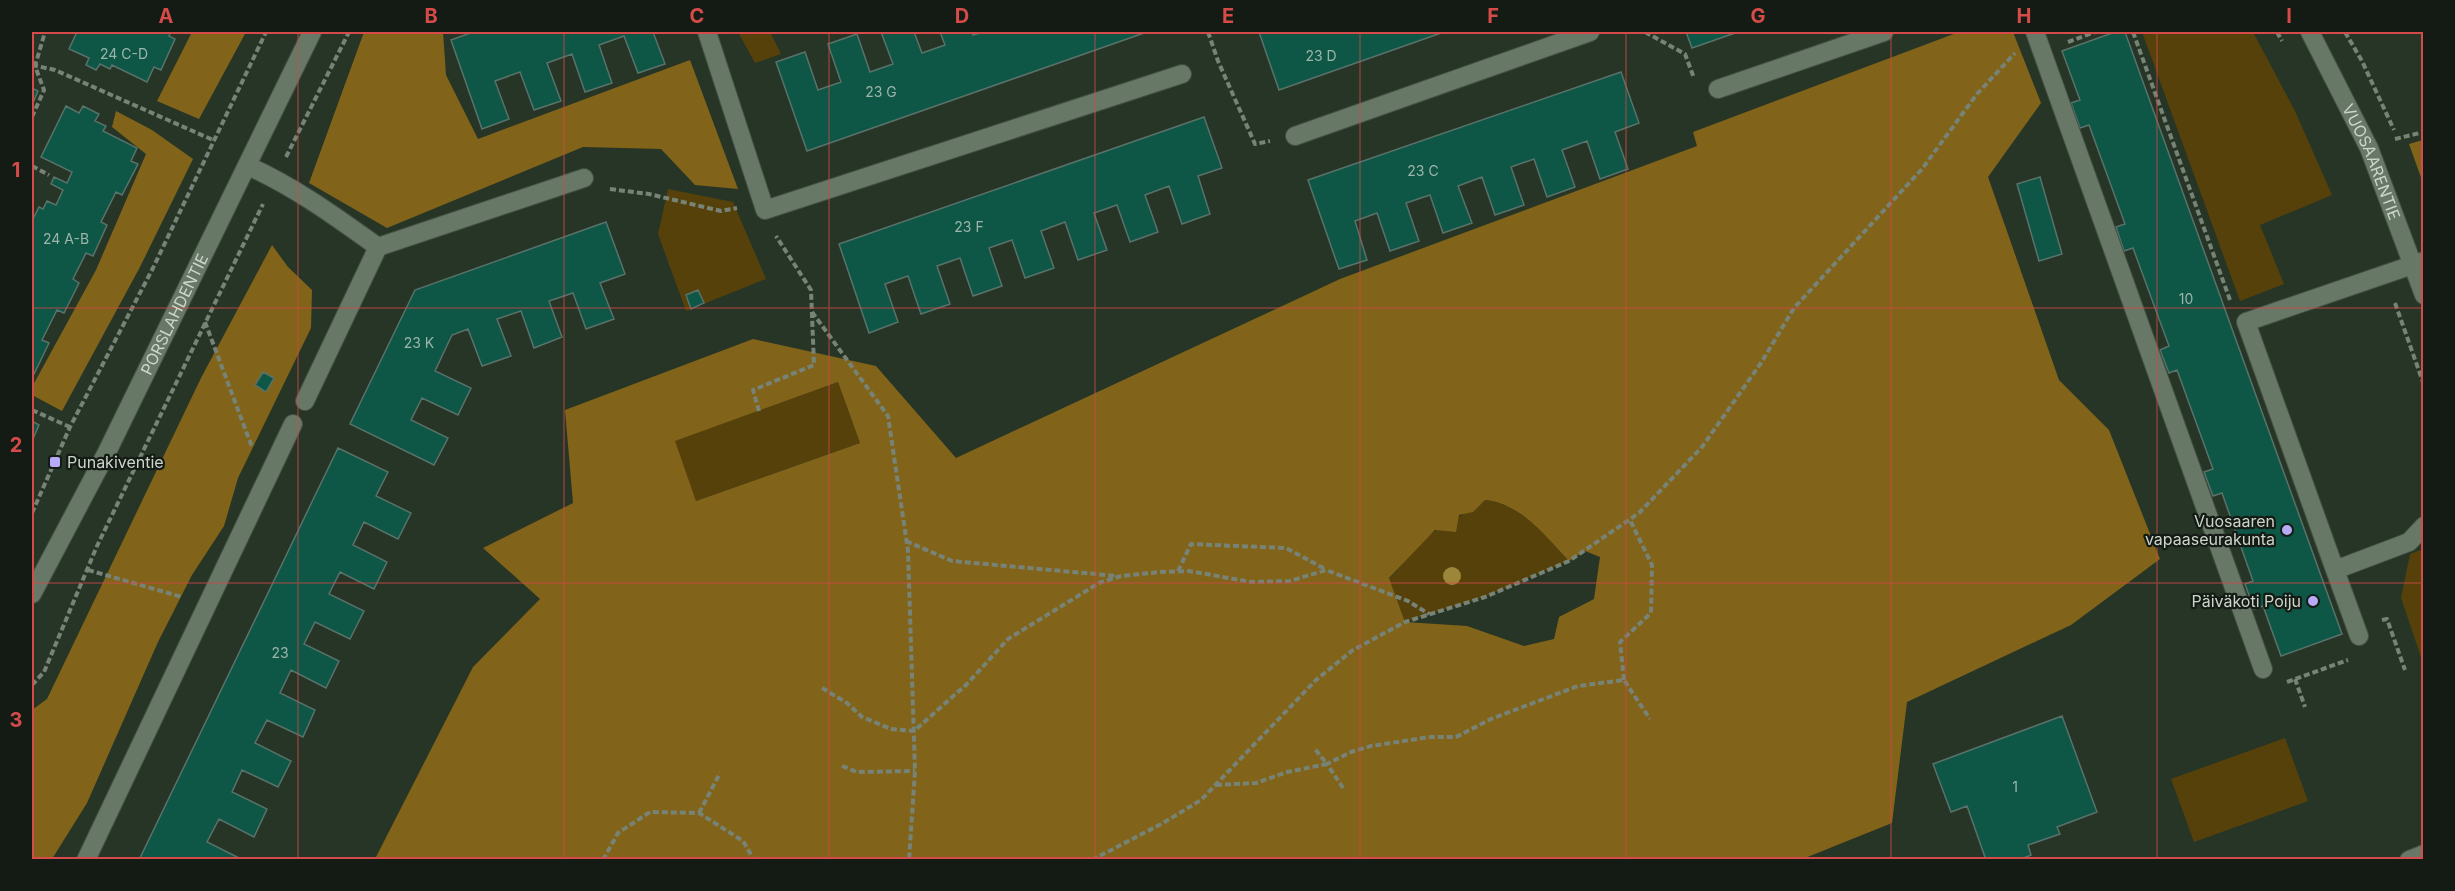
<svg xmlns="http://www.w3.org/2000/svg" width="2455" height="891" font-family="Inter,sans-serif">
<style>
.green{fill:#56410b}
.forest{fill:#816419;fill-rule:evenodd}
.building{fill:#0e5646;stroke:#59726a;stroke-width:1.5}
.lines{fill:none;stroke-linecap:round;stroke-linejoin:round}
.service-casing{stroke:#445044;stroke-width:20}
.minor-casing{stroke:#445044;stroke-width:20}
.tertiary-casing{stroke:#445044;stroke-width:20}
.path{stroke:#778376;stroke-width:4;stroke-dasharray:6 3;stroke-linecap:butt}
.service{stroke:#677867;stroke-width:18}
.minor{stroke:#677867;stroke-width:18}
.tertiary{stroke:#677867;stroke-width:18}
.tree{fill:#9c8639}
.grid{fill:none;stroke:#d44b49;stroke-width:1.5;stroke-opacity:0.55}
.poi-dot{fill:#b7abf8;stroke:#141b14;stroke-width:2}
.labels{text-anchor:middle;stroke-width:4.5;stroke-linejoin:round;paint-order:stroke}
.number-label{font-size:14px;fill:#9cb5aa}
.street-label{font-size:16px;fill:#ccd5cb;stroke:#141b14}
.poi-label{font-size:16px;fill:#ccd5cb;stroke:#141b14;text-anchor:end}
.neatline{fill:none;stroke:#d44b49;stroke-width:2}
.grid-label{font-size:20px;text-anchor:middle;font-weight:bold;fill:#d44b49}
</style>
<rect width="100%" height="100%" fill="#273526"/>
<path class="green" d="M738,32H770L781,54L755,63Z
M2142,32H2253L2295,111L2332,195L2260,225L2284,284L2240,301Z
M668,189L733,202L766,279L686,311L658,234Z
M838,382L860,443L696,501L674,441Z
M1485,500C1523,505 1544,535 1569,561L1485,597L1405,622L1389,579C1405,562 1420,541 1438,529C1454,517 1471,513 1485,500Z
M2423,549H2424L2423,663L2401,598L2410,554Z
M2285,738L2308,801L2194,842L2171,779Z"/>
<path class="forest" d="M192,32H246L199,119L157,101Z
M364,32H443L446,75L478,139L690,60L738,189L695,185L661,149L583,147L387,228L309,183Z
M1959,32H2013L2041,103L1988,177L2059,380L2109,430L2160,559L2071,625L1907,702L1892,823L1800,860L375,859L473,667L540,599L483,548L573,503L565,410L753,339L876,366L956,458L1340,279L1697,146L1693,132ZM838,382L860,443L696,501L675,441ZM1485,500C1522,504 1545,536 1569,561L1585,551L1600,557L1594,599L1559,617L1554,639L1524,646L1467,626L1405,622L1389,578L1435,530L1456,532L1459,515L1473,512Z
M116,111L152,130L193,159L140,267L62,411L32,395V387L96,270L146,154L112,127Z
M2423,140H2424L2423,183L2409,144Z
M272,245L288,267L312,290L311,328L238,478L224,526L192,575L158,642L87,803L52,859H32V710L47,699L201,378Z"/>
<path class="building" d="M77,32H171L169,36L175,39L161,70L154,67L147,82L112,65L110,69L100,64L96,70L86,65L89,58L69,49Z
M473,32H653L665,64L638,73L624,36L599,45L612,83L585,92L572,54L547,63L561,101L534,110L520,72L495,81L509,119L482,129L451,40Z
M881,32H914L922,53L945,45L940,32H972L973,35L983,32H1147L807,151L776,62L805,52L818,90L841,82L828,44L857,34L870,72L893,64Z
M1259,32H1444L1279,90Z
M1686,32H1738L1692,48Z
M2115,32H2125L2342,634L2281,656L2263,606L2254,609L2245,584L2253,581L2222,493L2213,496L2204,472L2213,469L2177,370L2169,373L2160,350L2169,346L2133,248L2124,251L2116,227L2125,224L2089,125L2080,128L2071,103L2080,100L2062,51Z
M1621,72L1639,123L1615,132L1628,169L1600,179L1587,141L1562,150L1575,187L1547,197L1534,159L1511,167L1524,205L1495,215L1482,177L1458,186L1472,223L1443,233L1430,195L1406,203L1419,241L1390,251L1377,213L1355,221L1367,260L1339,269L1308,180Z
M32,88L38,91L32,105Z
M66,106L79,113L83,106L99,114L95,121L106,126L103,131L137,148L131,161L138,164L122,195L116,192L101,222L107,225L93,256L86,253L73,279L79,283L64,313L57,310L42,340L49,343L34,374L32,373V221L39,207L43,209L47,201L56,205L63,190L51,184L54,177L67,183L72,172L41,157Z
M1204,117L1222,168L1198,176L1210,214L1182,224L1169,186L1145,195L1158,232L1130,242L1117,205L1094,213L1107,250L1078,260L1065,222L1041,231L1054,268L1025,278L1012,240L989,248L1002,286L973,296L960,258L937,266L950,304L921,314L908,276L885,284L898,322L869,333L839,244Z
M2040,177L2062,254L2039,261L2017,184Z
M606,222L625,274L600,283L614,319L586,329L573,293L549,301L562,337L534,348L521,311L497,319L511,356L482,366L468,329L452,335L435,371L471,388L458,415L422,398L411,420L448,438L434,465L350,424L415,290Z
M698,290L704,303L691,309L686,295Z
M263,372L274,378L266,392L255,385Z
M32,421L39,425L32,441Z
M338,448L388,472L376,496L411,513L398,539L364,522L353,545L387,562L374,589L340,572L329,594L364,611L350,639L315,622L304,644L339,661L326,688L291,670L280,693L315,710L303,737L267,720L255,743L291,761L278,787L242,770L232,792L267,809L254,837L219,819L207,842L243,860H139Z
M2062,716L2097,812L2057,827L2060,834L2028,845L2031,855L2019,860H1986L1967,806L1951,812L1933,764Z"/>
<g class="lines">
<g class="service-casing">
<path id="service" d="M707,32L765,210L1182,74
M2035,32L2263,669
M1718,89L1884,32
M1295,136L1590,32
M248,166C295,187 336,217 378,247
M2424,261L2246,322L2335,570L2409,542L2424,526
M305,401L378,247L584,178
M2335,570L2359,636
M86,860L293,424"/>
</g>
<g class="minor-casing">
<path id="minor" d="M2409,860L2424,854"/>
</g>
<g class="tertiary-casing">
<g id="tertiary">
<path id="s1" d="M2310,32L2369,148L2424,295"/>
<path id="s2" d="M32,594L107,452L312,32"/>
</g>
</g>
<path class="path" d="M1208,32L1218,61L1255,144L1270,141
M1645,32L1685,54L1694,78
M2133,32L2230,300
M2277,32L2282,41
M2345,32L2362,61L2394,130
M2068,42L2095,32
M32,65L55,70L213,140
M32,117L44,90L35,66L45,32
M2395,139L2424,132
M286,157L349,32
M32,166L49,175
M610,189L649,194L721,211L737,208
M2395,303L2424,385
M812,312L888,416L908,551L915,771L909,860
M205,322L252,447
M32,410L70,427
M759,411L753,390L814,365L811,290L776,236
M32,513L70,427L153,268L266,32
M906,541L952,561L1117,576
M88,570L182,597
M1178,571L1191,544L1286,548L1325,569
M2382,620L2387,619L2405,670
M2295,679L2305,707
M1624,680L1620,642L1651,613L1652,565L1630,520
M2287,682L2348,660
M32,685L44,672L97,546L263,204
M822,688L847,703L862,717L891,729L914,731L967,684L1008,639L1099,583L1121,576L1160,572L1189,571L1251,582L1290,581L1326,570L1408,601L1429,614
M842,766L857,772L915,771
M1216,785L1256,783L1287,772L1327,764L1315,749
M1343,788L1327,764L1351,752L1371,746L1430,737H1456L1491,719L1578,686L1624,680L1650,719
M699,813L720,773
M603,860L618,833L650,812L699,813L743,841L754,860
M1092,860L1163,823L1201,800L1316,680L1353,650L1405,622L1485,597L1569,561L1639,513L1702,447L1761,363L1794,308L1922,169L1977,94L2015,53"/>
<use href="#service" class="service"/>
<use href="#minor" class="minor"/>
<use href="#tertiary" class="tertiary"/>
</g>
<circle class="tree" cx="1452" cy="576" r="9"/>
<path class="grid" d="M298,32V860M564,32V860M829,32V860M1095,32V860M1360,32V860M1626,32V860M1891,32V860M2157,32V860M32,308H2424M32,583H2424"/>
<g class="poi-dot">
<rect x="49" y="456" width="12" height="12" rx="3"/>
<circle cx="2287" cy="530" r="6"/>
<circle cx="2313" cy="601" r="6"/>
</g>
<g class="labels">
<g class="number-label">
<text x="124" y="59">24 C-D</text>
<text x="1321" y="61">23 D</text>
<text x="881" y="97">23 G</text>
<text x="1423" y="176">23 C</text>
<text x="969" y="232">23 F</text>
<text x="66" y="244">24 A-B</text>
<text x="2186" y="304">10</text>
<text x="419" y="348">23 K</text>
<text x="280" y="658">23</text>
<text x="2015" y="792">1</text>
</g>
<g class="street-label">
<text dy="6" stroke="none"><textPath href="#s1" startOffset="144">VUOSAARENTIE</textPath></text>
<text dy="6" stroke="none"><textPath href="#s2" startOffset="314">PORSLAHDENTIE</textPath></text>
</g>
<g class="poi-label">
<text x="67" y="468" text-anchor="start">Punakiventie</text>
<text x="2275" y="527">Vuosaaren<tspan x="2275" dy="18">vapaaseurakunta</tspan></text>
<text x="2301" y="607">Päiväkoti Poiju</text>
</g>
</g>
<rect width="2455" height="891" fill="none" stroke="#141b14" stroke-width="66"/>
<rect x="33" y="33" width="2389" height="825" class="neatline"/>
<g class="grid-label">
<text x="166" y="23">A</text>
<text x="431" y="23">B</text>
<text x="697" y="23">C</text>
<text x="962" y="23">D</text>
<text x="1228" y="23">E</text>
<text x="1493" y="23">F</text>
<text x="1758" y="23">G</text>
<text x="2024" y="23">H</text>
<text x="2289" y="23">I</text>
<text x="16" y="177">1</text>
<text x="16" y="452">2</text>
<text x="16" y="727">3</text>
</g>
</svg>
